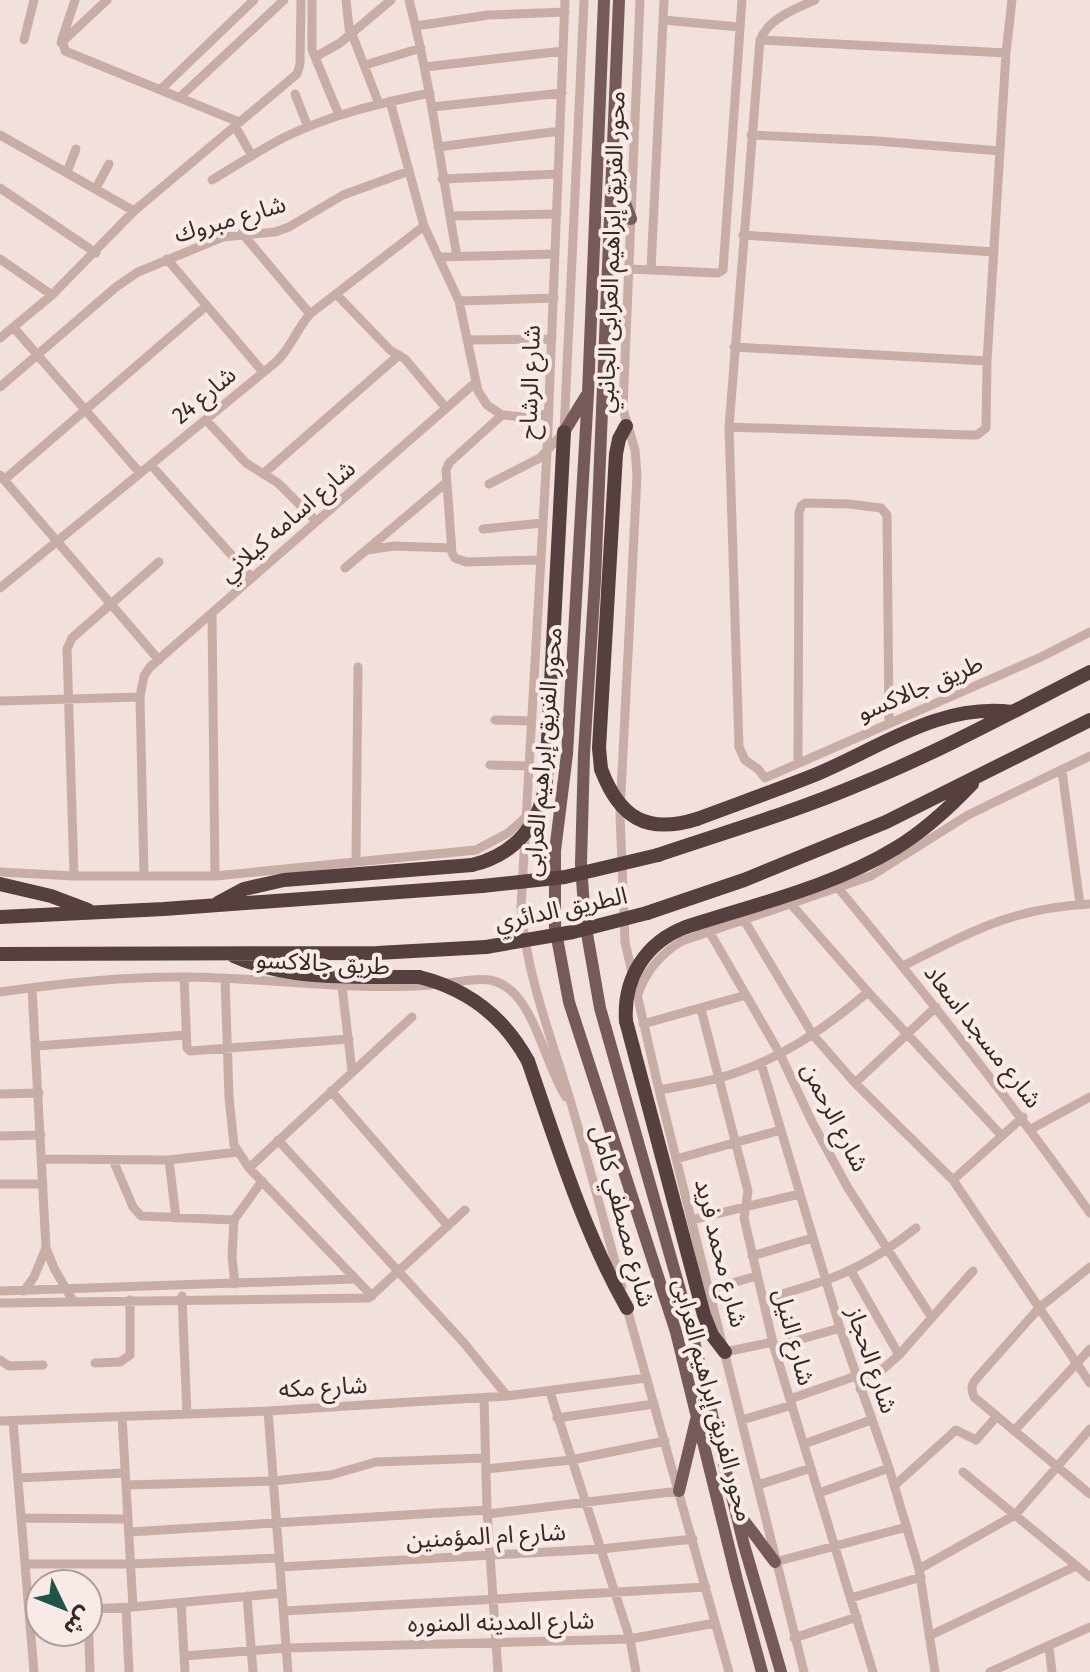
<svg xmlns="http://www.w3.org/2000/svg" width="1090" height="1672" font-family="'Fira Sans Condensed','Noto Sans Arabic',sans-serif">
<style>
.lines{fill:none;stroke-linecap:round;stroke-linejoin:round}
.minor{stroke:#c8ada7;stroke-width:9}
.major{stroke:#765a59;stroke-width:12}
.highway{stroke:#553f3f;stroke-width:14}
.highway-bridge{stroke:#553f3f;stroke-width:14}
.labels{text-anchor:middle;stroke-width:8;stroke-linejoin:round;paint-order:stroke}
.street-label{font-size:24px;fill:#352827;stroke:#f8ebe7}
</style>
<rect width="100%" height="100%" fill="#f1e0db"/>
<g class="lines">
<path class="minor" d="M75,0L62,39L65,51L239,122
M312,0V50L339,115
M346,0L350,36
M409,0C431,84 441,170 457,256
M565,0L547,453L521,907C526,975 552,1039 571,1103C589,1164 605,1226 622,1287
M640,0L623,409L635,450L637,475L620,813L625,942L659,1090L804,1672
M815,0C795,9 769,18 760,40L729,427L739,747L745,760L758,769L765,778L1041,657L1090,632
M663,20L740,27
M416,26L488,15L565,12
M352,34L379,104
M24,40L34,0
M760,40L1006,53
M61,43L107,0
M315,57L340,43L391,0
M365,65L421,48
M425,67L563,51
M160,90L254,0
M295,94L308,127
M180,97L284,0
M390,101L424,226L459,301L478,391L487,405L502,415L523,417L549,414
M432,107L562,93
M235,126L252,156
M0,135L134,211
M751,135L877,141L1000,151
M438,147L560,131
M67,172L76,149
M442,179L558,174
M212,180C237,165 261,149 287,136C333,114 381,103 430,93
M0,188L96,253
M96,188L109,164
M450,216L557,214
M242,233L310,314
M743,235L994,252
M438,257L555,254
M0,259L52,295
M167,259L263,372
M629,269L718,273L723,270L742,0
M651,269L664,0
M337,295L390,350L405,359L446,408
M459,301L554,298
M14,328L140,473
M0,338L52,295L134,211L297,74L300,64L301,0
M467,340L552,339
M734,347L987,361
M0,387L116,287L138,272L223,237L275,232L289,227L343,195L409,171
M502,415L449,463L446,470L452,553L455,558L466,562L540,560
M206,420L246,463L278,483L316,521
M729,427L970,435H977L986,428L987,361L1006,53L1012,0
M151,465L252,578
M263,474L399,355
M0,475L159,660
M4,480L206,306
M489,484L540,458L564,432L584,0
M483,529L542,523
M367,550L394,546L451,548
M345,568L447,482
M0,588L276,362C291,348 296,330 310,314L424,226
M212,614L215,876
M0,701L140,697
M495,720L530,721
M798,762L799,513L801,506L805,503L849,504L881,508L887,515L889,722
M490,765L528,766
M1062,771L1080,904
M356,860L358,667
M0,872L74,876H215L476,850L508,833L527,816
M144,875L140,697L144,676L150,667L475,383
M74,876L67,649L72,638L159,562
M839,889C926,994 1011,1101 1090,1213
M791,904L868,992L1002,1136
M744,920L813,1035L855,1083L953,1180L1090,1383
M709,931L780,1054L812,1122L848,1188L932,1318
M903,966C971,932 1011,908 1090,904
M184,977L187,1048L190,1051L349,1039
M225,978L229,1097L234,1145L249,1168L372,1296
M446,983C460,982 476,978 490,980C534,988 543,1063 566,1097
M342,987L352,1071
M32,988L46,1248L54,1268L73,1301
M0,992C62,983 125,976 188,977C269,978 350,991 431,985
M637,997C645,972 660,954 682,941L871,876L968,815L1090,756
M701,1009L748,1191L744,1218L774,1347L873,1672
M643,1024L746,995
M36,1046L186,1035
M761,1063L840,1328L889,1468L919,1569L935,1672
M855,1083L936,1007
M659,1090C679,1086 700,1083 719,1078C777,1062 823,1030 868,992
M331,1091L448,1226
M0,1094L39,1093
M1031,1129L1090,1097
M0,1136L41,1135
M278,1140L464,1343L507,1396
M42,1159L169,1160L238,1152
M676,1159L781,1130
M113,1160L133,1207L141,1216L234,1220
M169,1160L176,1218
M249,1168L412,1017
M953,1180L1023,1117
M0,1184H43
M691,1220L799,1194
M752,1256L812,1238
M1090,1267L1039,1308L977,1378C971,1385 971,1389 974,1397L1090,1494
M851,1271L899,1355
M235,1284L232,1257L234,1220L262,1181
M710,1289L757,1276
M0,1291L355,1279
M24,1291L34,1277L46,1248
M182,1296L187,1414
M763,1299C828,1282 863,1270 916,1228
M0,1303L369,1298L465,1210
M626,1305L729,1672
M774,1347L840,1328
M725,1352L773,1342
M0,1360L9,1366L43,1365
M95,1363L120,1362L130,1355V1300
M860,1389L899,1355L973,1271
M550,1392L630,1639L636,1672
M484,1398L487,1510L498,1672
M790,1399L856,1376
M268,1411L288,1672
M557,1418L654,1404
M742,1420L792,1405
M0,1421L268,1411L507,1396L646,1378
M13,1421L34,1672
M1014,1431L1090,1349
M804,1444L871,1420
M486,1469L571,1460L665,1441
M963,1472L1090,1577
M18,1478L125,1473
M126,1485L273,1481L331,1475L376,1462L485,1458
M758,1485L811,1468
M894,1486L956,1430L976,1440L997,1416
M819,1493L889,1468
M487,1514L679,1491
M21,1518L128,1519
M129,1532L487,1510
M775,1562L907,1527
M25,1564H130L279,1558
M280,1567L601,1549L693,1539
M919,1569L1015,1515L1090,1429
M247,1596L253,1672
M851,1598L921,1577
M181,1603L185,1672
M133,1607L282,1593
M126,1608L129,1672
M284,1611L706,1587
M929,1636L1076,1566
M794,1638L857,1617
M1049,1647L1052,1672
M184,1656L286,1648L630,1639L715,1623
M90,1672L88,1609L133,1607L122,1416
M990,1672L1090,1627"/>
<path class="major" d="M604,0L588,393L567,754L555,851V927L569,1002L676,1332L737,1580L762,1672
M619,0L595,580L584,754L581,864L585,922L600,1008L691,1329L744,1545L781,1672
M615,177L631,219
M564,432L586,396
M679,1491L696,1420
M739,1514L775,1562"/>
<path class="highway" d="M601,769L599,748L616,454L619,439L626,426
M546,779L564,432
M697,819C737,804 777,790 817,774C881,747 940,703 1012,712
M658,855C726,832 794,812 860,784C939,752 1014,711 1090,672
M0,884L51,896L88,910
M218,903L244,889L284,880L472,865
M647,913L744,880L886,822L1090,720
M0,917L164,909L482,886
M686,927C756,904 832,887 896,848C924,831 949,808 972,784
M0,954L377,953L486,947
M234,956C292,982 357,976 419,977
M626,1021L704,1315L712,1335L725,1352
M528,1061C557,1145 583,1230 627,1308"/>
<path class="highway-bridge" d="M601,769C619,817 646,835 697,819
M472,865C515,855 542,823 546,779
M482,886L565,877L658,855
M486,947L573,932L647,913
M419,977C468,989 504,1017 528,1061
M626,1021C623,978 646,942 686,927"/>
</g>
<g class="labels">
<g class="street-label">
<text transform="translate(230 219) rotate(-16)" y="8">شارع مبروك</text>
<text transform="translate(611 252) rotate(-88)" y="8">محور الفريق إبراهيم العرابى الجانبي</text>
<text transform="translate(530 382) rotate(-88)" y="8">شارع الرشاح</text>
<text transform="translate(204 395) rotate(-40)" y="8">شارع 24</text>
<text transform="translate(287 521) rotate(-41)" y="8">شارع اسامه كيلاني</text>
<text transform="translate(920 688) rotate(-23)" y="8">طريق جالاكسو</text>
<text transform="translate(543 752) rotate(-85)" y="8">محور الفريق إبراهيم العرابى</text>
<text transform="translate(561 909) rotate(-12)" y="8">الطريق الدائري</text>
<text transform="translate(323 963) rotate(3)" y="8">طريق جالاكسو</text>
<text transform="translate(983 1036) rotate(52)" y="8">شارع مسجد اسعاد</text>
<text transform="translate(835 1117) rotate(63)" y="8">شارع الرحمن</text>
<text transform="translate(623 1216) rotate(75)" y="8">شارع مصطفي كامل</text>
<text transform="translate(721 1253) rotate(76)" y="8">شارع محمد فريد</text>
<text transform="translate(794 1337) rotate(75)" y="8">شارع النيل</text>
<text transform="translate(872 1360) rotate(71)" y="8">شارع الحجاز</text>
<text transform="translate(323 1387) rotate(-3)" y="8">شارع مكه</text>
<text transform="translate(713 1400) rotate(75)" y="8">محور الفريق إبراهيم العرابى</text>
<text transform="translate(486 1536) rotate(-3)" y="8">شارع ام المؤمنين</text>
<text transform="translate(501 1622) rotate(-1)" y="8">شارع المدينه المنوره</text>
</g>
</g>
<g transform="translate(64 1608) rotate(133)"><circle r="38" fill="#f8ebe7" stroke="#aa9d9a" stroke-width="2"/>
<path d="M0-6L14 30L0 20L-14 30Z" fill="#1f5549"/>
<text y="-12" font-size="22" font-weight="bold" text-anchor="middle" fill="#352827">ش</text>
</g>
</svg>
